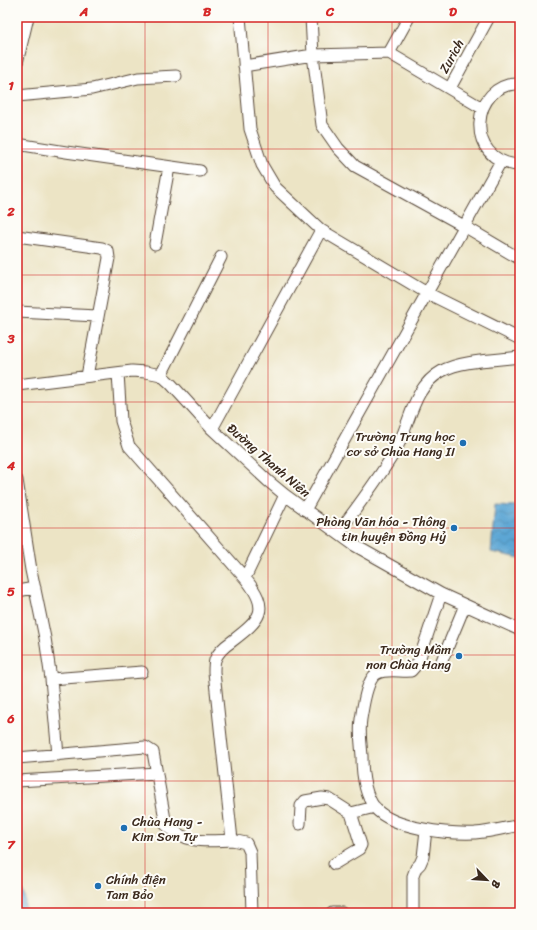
<svg xmlns="http://www.w3.org/2000/svg" width="537" height="930" font-family="Sriracha,sans-serif">
<style>
.water{fill:url(#water-waves);stroke:#4c6879}
.lines{fill:none;stroke-linecap:round;stroke-linejoin:round}
.minor-casing{stroke:#564637;stroke-width:13}
.minor{stroke:#fff;stroke-width:11}
.grid{fill:none;stroke:#d62828;stroke-width:1;stroke-opacity:0.55}
.poi-dot{fill:#1f6fb2;stroke:#fdfcf7;stroke-width:1.5}
.labels{text-anchor:middle;stroke-width:4;stroke-linejoin:round;paint-order:stroke}
.street-label{font-size:13px;fill:#3b2a1e;stroke:#fdfcf7}
.poi-label{font-size:13px;fill:#3b2a1e;stroke:#fdfcf7;text-anchor:end}
.neatline{fill:none;stroke:#d62828;stroke-width:1.5}
.grid-label{font-size:13px;text-anchor:middle;font-weight:bold;fill:#d62828}
</style>
<defs>
<pattern id="water-waves" width="16" height="10" patternUnits="userSpaceOnUse"><rect width="16" height="10" fill="#5ca6d4"/><path d="M0 5q4-4 8 0t8 0" fill="none" stroke="#4d87ab"/></pattern>
</defs>
<rect width="100%" height="100%" fill="#fdfcf7"/>
<filter id="ink" filterUnits="userSpaceOnUse"><feTurbulence type="fractalNoise" baseFrequency=".025" numOctaves="2"/><feDisplacementMap in="SourceGraphic" scale="8" xChannelSelector="R" yChannelSelector="G"/><feConvolveMatrix kernelMatrix="1 2 1 2 8 2 1 2 1" color-interpolation-filters="sRGB"/></filter>
<filter id="wash" filterUnits="userSpaceOnUse"><feTurbulence type="fractalNoise" baseFrequency=".012" numOctaves="4" result="noise"/><feDisplacementMap in="SourceGraphic" scale="16" xChannelSelector="R" yChannelSelector="G"/><feGaussianBlur stdDeviation="0.9" result="paint"/><feColorMatrix in="noise" values="0 0 0 0 0 0 0 0 0 0 0 0 0 0 0 0 0 1.4 0 .05"/><feComposite in="paint" operator="in"/></filter>
<g filter="url(#wash)">
<rect width="100%" height="100%" fill="#ece4c5"/>
<path class="water" d="M495,504L520,505V558L491,552Z
M17,884C26,890 26,904 24,913H17Z"/>
</g>
<g filter="url(#ink)">
<g class="lines">
<g class="minor-casing">
<path id="minor" d="M240,17L250,129L262,165L275,187L321,230L427,293L520,339
M311,17L313,55L322,125L338,148L355,166L464,226L520,259
M389,53L409,17
M17,63L28,17
M244,66L313,55L389,53L482,108
M520,84C471,81 462,163 520,165
M450,88L489,17
M17,96L92,89L138,78L176,76
M17,144L66,152L200,171
M17,236L102,248L108,251L109,258L87,376
M155,244L169,167
M17,312L97,316
M118,373L121,421L129,446L245,578C271,610 261,619 231,642C225,646 218,652 215,660C214,664 214,668 214,672L232,840L246,843L250,852L252,913
M161,375L221,257
M17,385L132,371L146,372L161,375L171,384L212,429L268,481L285,495L354,545L441,594L520,630
M212,429L321,230
M17,480L31,570L45,638L51,679L58,755
M305,510L501,161
M338,533C357,507 377,481 394,453C411,425 411,388 442,371C461,360 498,360 520,357
M245,578L285,495
M17,591L35,588
M441,594L418,663L411,671C400,672 385,668 376,674C366,681 363,708 361,719C359,732 361,743 362,756C362,772 364,794 375,808C393,829 449,834 475,833C490,832 505,828 520,825
M441,663L465,605
M51,679L142,672
M17,758L145,747L153,752L166,825C188,845 205,841 232,840
M17,781L157,773
M300,824L301,806L305,801L322,798L329,799L351,813
M334,864L359,849L361,845L351,813L375,807
M332,913H342
M413,913V876L416,868L420,864L423,857L426,830"/>
</g>
<use href="#minor" class="minor"/>
</g>
</g>
<path class="grid" d="M145,17V913M268,17V913M392,17V913M17,149H520M17,275H520M17,402H520M17,528H520M17,655H520M17,781H520"/>
<g class="poi-dot">
<circle cx="463" cy="443" r="4"/>
<circle cx="454" cy="528" r="4"/>
<circle cx="459" cy="656" r="4"/>
<circle cx="124" cy="828" r="4"/>
<circle cx="98" cy="886" r="4"/>
</g>
<g class="labels">
<g class="street-label">
<text transform="translate(451 56) rotate(-61)" y="5">Zurich</text>
<text transform="translate(269 460) rotate(41)" y="5">Đường Thanh Niên</text>
</g>
<g class="poi-label">
<text x="455" y="441">Trường Trung học<tspan x="455" dy="15">cơ sở Chùa Hang II</tspan></text>
<text x="446" y="526">Phòng Văn hóa - Thông<tspan x="446" dy="15">tin huyện Đồng Hỷ</tspan></text>
<text x="451" y="654">Trường Mầm<tspan x="451" dy="15">non Chùa Hang</tspan></text>
<text x="132" y="826" text-anchor="start">Chùa Hang -<tspan x="132" dy="15">Kim Sơn Tự</tspan></text>
<text x="106" y="884" text-anchor="start">Chính điện<tspan x="106" dy="15">Tam Bảo</tspan></text>
</g>
</g>
<rect width="537" height="930" fill="none" stroke="#fdfcf7" stroke-width="44"/>
<g transform="translate(487 880) rotate(115)" stroke="#fdfcf7" stroke-width="3" paint-order="stroke">
<path d="M0-3L7 15L0 10L-7 15Z" fill="#3b2a1e"/>
<text y="-6" font-size="11" font-weight="bold" text-anchor="middle" fill="#3b2a1e">B</text>
</g>
<rect x="22" y="22" width="493" height="886" class="neatline"/>
<g class="grid-label">
<text x="84" y="16">A</text>
<text x="207" y="16">B</text>
<text x="330" y="16">C</text>
<text x="453" y="16">D</text>
<text x="11" y="90">1</text>
<text x="11" y="216">2</text>
<text x="11" y="343">3</text>
<text x="11" y="470">4</text>
<text x="11" y="596">5</text>
<text x="11" y="723">6</text>
<text x="11" y="849">7</text>
</g>
</svg>
